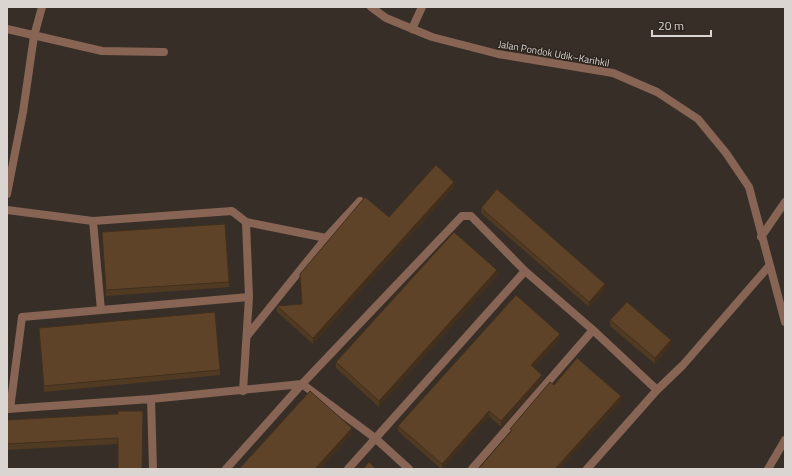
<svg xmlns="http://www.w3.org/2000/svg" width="792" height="476" font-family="'Titillium Web',sans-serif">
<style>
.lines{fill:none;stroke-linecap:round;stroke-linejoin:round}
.minor{stroke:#876454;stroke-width:8}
.tertiary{stroke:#876454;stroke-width:8}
.wall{fill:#513a22}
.shaded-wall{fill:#422f1c}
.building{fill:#5e4328;stroke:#422f1c}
.labels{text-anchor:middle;stroke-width:3;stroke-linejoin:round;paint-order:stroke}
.street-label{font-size:10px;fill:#dad5d1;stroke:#2c251e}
</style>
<rect width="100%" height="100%" fill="#372f27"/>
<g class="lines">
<path class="minor" d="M7,29L102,51L164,52
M412,29L422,7
M7,194L23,112L34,36L42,7
M7,210L93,221
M246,222L326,238
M761,237L785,202
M101,310L93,221L232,211L246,222L249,297L243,391
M247,336L326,238L360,201
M151,399L153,469
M7,409L151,399L302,384L462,216H471L525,271L593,330L657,390L683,365L769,266
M10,409L22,317L249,297
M226,469L302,384L375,438L409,469
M348,469L525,271
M472,469L593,330
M587,469L657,390
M768,469L785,440"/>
<path class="tertiary" d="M371,7L386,18L432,37L498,54L613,73L657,92L698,119L726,153L749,187L785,322"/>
</g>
<path class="wall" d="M454,187L313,344L277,312V306L302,304L300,274L389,217Z
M481,208L605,289L589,307L481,213Z
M102,232L229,282V287L106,296Z
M497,276L379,407L336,368V362Z
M610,320L671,345L655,364L610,326Z
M39,328L220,370V375L44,392Z
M560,339L534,367L542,380L501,427L489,416L442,469H441L398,431V426Z
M118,414V444L7,450V420Z"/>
<path class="shaded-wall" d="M454,182V187L313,344V338Z
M497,270V276L379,407V401Z
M605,284V289L589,307V302Z
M560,334V339L531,370V365Z
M671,340V345L655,364V358Z
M542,375V380L501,427V421Z
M621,396V402L560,469H555Z
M489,411V416L442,469V464Z
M352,428V434L321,469H315Z"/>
<path class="building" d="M436,165L454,182L313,338L277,306L302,304L300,274L365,197L389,217Z
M497,189L605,284L589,302L481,208Z
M225,224L229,282L106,290L102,232Z
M454,232L497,270L379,401L336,362Z
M516,295L560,334L531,365L542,375L501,421L489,411L442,464L398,426Z
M627,302L671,340L655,358L610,320Z
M215,312L220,370L44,386L39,328Z
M577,358L621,396L555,469H478L512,430L510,429L550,382L554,385Z
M310,391L352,428L315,469H239Z
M118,411H143L142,469H118V438L7,444V420L118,414Z
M369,462L376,469H363Z"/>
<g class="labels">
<g class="street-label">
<text transform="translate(554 53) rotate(10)" y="4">Jalan Pondok Udik–Karihkil</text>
</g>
</g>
<rect width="792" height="476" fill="none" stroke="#dad5d1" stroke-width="16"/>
<path d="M652 30v6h59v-6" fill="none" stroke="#dad5d1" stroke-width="2"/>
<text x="658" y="30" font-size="12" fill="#dad5d1" stroke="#2c251e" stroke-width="3" paint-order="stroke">20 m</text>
</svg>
